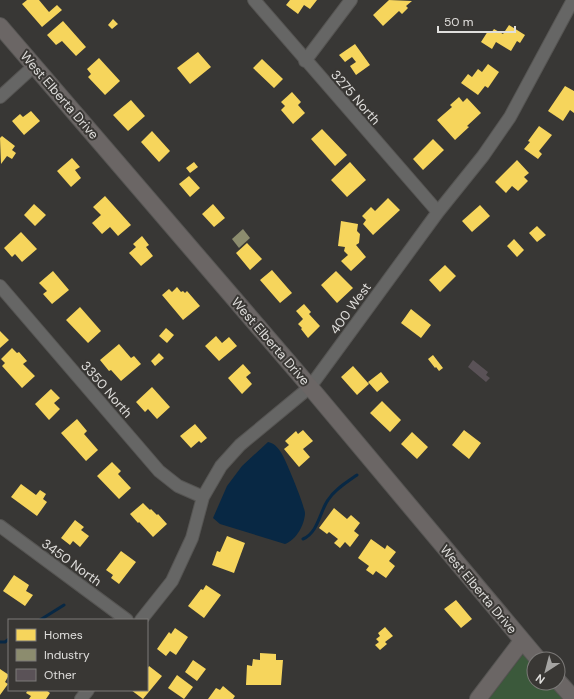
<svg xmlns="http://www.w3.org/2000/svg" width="574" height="699" font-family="'DM Sans',sans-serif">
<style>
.green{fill:#3b593b}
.water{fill:#082844}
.homes{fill:#f6d55c}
.industry{fill:#8c8c6e}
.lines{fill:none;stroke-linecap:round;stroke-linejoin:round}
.stream{stroke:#082844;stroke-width:3}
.building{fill:#5a5257}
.street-casing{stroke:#565553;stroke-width:14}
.secondary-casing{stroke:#565553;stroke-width:18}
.street{stroke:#666665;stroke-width:12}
.secondary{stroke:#6b6665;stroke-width:16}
.labels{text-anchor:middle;stroke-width:4;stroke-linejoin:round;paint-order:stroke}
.street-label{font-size:13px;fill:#e0dfdd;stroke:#393734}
</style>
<rect width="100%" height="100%" fill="#383735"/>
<path class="green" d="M524,653L534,665V683H550L564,699H489Z"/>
<path class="water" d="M268,442C275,443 280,450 283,456C287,463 306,509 305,514C304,526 296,540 285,544L220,524L213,518L227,486L242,466Z"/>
<path class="homes" d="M27,0H39L49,12L57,5L62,10L42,27L22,4Z
M290,0H317L310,9L304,5L298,14L286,5Z
M389,0L412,1L406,6L408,8L402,14L399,11L383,26L373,15Z
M113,19L118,24L112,29L108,25Z
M63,21L86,47L76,56L62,41L56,45L47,35Z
M509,25L525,35L520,43L517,41L511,51L496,42L492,49L481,42L488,31L491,33L494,29L503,34Z
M355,44L370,65L356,75L350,66L356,62L352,57L345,62L339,55Z
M198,52L211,67L190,84L177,68Z
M99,58L120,81L105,95L88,77L91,74L87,69Z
M262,59L283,79L274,88L253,68Z
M488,64L499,72L488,88L485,86L478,95L461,83L468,74L472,77L478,69L482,72Z
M565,86L574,91V113L570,110L563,121L548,111Z
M292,92L301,102L298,105L305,113L293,124L281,110L285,106L281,102Z
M459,97L463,102L467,98L481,113L467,126L469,127L455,140L437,120L452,107L450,105Z
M131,100L145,116L128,131L113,115Z
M31,111L40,121L24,135L12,121L20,114L23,117Z
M539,126L552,135L539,151L542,154L538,159L524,149L530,142L528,141Z
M322,129L347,155L335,166L311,139Z
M152,131L170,151L159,162L141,142Z
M2,136L15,146L12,150L16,153L12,159L7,156L1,164L0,138Z
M433,139L444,150L423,170L413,159Z
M72,158L80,167L75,170L81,178L71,187L57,171Z
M517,160L529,173L524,177L528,181L518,191L512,186L506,193L495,182Z
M194,162L198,167L190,173L186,168Z
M350,162L366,180L347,197L331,180Z
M189,176L200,188L190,197L179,184Z
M105,196L131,225L118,236L110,227L102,234L92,223L101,215L93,207Z
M388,198L400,210L373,235L363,224L366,220L362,216L371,207L375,211Z
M34,204L46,215L35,226L24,215Z
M213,204L225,218L214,227L202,214Z
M480,205L490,216L472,232L462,221Z
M341,221L358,224L357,231L360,234L359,243L356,245L366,257L351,271L341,261L348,255L344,251L345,247L338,246Z
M537,226L546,235L537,242L529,233Z
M21,232L37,249L22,262L15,254L12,257L4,248Z
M142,236L149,245L146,247L153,256L141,266L129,253L136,247L133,244Z
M514,239L524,250L517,257L507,246Z
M247,243L262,259L250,270L236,253Z
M445,265L456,276L440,292L429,280Z
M272,270L292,293L280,303L260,280Z
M53,271L69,290L52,304L43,294L47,291L39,283Z
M336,271L353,288L337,303L321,285Z
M177,287L181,292L183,291L185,293L187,291L200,306L183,320L162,295L169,289L172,292Z
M304,304L311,312L309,314L320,326L308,338L301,329L302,328L298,324L303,319L296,311Z
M80,307L101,331L88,343L66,320Z
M411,309L431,325L421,338L401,323Z
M166,328L174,335L167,343L159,336Z
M0,331L9,340L0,348Z
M216,336L222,343L229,337L237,346L219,361L205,346Z
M119,344L131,358L134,356L141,364L121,381L111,370L109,371L100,360Z
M12,348L17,353L19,352L27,361L23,364L35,376L22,388L2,366L5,363L1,359Z
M159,353L164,358L155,366L151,361Z
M433,355L443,368L439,371L436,367L435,368L428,359Z
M243,364L251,373L246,377L252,384L242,394L228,378Z
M353,366L369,384L357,395L341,377Z
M381,372L389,382L377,392L368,382Z
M152,387L170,407L157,419L148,409L145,412L136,402Z
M51,389L60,398L54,403L60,409L49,420L35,404Z
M382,401L401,420L390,432L370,413Z
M77,419L87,431L84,434L98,450L86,461L61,433Z
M195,424L207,438L201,443L199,441L191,448L180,436Z
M303,430L313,441L303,449L310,457L299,467L284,449L289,445L285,441L296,431L298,434Z
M464,430L481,443L469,459L452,445Z
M412,432L428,447L417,459L401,444Z
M112,462L121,471L118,474L131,488L119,499L97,476Z
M21,484L36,495L40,490L46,494L43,499L47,502L37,516L11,497Z
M143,503L150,510L151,509L157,515L158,514L167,524L153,537L139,522L138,523L130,514Z
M334,508L347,519L351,515L360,523L354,531L359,535L350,547L345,542L340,548L334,543L338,539L329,532L327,534L319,528Z
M75,520L84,527L81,530L89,536L80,547L73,541L70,545L61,538Z
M227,536L245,543L234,573L212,565L217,551L220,552Z
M371,539L385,549L387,545L396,552L389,561L395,566L386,578L376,571L373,575L366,570L369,566L358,558Z
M121,551L136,562L119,584L111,578L113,575L106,570Z
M14,575L29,585L26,591L33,595L25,606L3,591Z
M206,585L221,595L204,618L188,606L201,589L203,590Z
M456,600L472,619L461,628L444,609Z
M385,627L393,636L385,642L387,644L380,650L375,645L379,642L376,639L380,636L378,633Z
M175,628L188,637L176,655L170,651L166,656L157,649L169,632L171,634Z
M260,653L276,654V660H283L281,685H246L247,665L252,666L253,659L260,660Z
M193,660L206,669L197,681L185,672Z
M149,666L162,676L143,699L131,690H147V669Z
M0,669L9,675L5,682L8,684L0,695Z
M177,675L193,687L184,699L168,688Z
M223,686L235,696L233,699H208L216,688L220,690Z
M28,690H46L50,693L46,699H29L31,696L26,693Z"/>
<path class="industry" d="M243,229L250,238L239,248L232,239Z"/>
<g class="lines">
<path class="stream" d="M303,539C318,533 320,511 328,500C335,489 347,482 357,475
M40,620L64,605
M0,642H5L9,639"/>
</g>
<path class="building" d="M473,360L488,372L486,375L490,378L486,382L468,367Z"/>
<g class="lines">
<g class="street-casing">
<path id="street" d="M254,0L438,212
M305,61L351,0
M0,97L34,66
M0,286L159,471L178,486L203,497
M0,526L127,620
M141,620L172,581L192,538L203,497L221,466L240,445L310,387L438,212L483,156L510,117L573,0
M81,699L88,690"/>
</g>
<g class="secondary-casing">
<path id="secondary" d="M0,26L310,387L538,659
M558,681L574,699
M478,699L522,641"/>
</g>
<use href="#street" class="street"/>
<use href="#secondary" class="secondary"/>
</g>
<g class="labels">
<g class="street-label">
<text transform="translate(60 95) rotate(49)" y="5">West Elberta Drive</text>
<text transform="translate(356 97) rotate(49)" y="5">3275 North</text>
<text transform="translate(350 308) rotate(-54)" y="5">400 West</text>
<text transform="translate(271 341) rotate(49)" y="5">West Elberta Drive</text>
<text transform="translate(107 389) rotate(49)" y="5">3350 North</text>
<text transform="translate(72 562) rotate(36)" y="5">3450 North</text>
<text transform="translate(479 589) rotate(50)" y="5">West Elberta Drive</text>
</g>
</g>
<rect x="8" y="619" width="140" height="72" fill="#393734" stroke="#7c7a78"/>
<rect x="16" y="629" width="20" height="12" fill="#f6d55c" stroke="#7c7a78"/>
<text x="44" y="639" font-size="12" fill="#e0dfdd">Homes</text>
<rect x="16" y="649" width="20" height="12" fill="#8c8c6e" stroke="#7c7a78"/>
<text x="44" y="659" font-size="12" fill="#e0dfdd">Industry</text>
<rect x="16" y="669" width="20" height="12" fill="#5a5257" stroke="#7c7a78"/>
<text x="44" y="679" font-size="12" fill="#e0dfdd">Other</text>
<g transform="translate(546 671) rotate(216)"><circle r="19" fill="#393734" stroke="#7c7a78"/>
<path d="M0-3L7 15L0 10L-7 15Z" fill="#a5a4a2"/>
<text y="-6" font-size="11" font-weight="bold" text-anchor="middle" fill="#e0dfdd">N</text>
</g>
<path d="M438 26v6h77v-6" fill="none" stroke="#e0dfdd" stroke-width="2"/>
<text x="444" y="26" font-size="12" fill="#e0dfdd" stroke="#393734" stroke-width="3" paint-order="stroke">50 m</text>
</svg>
